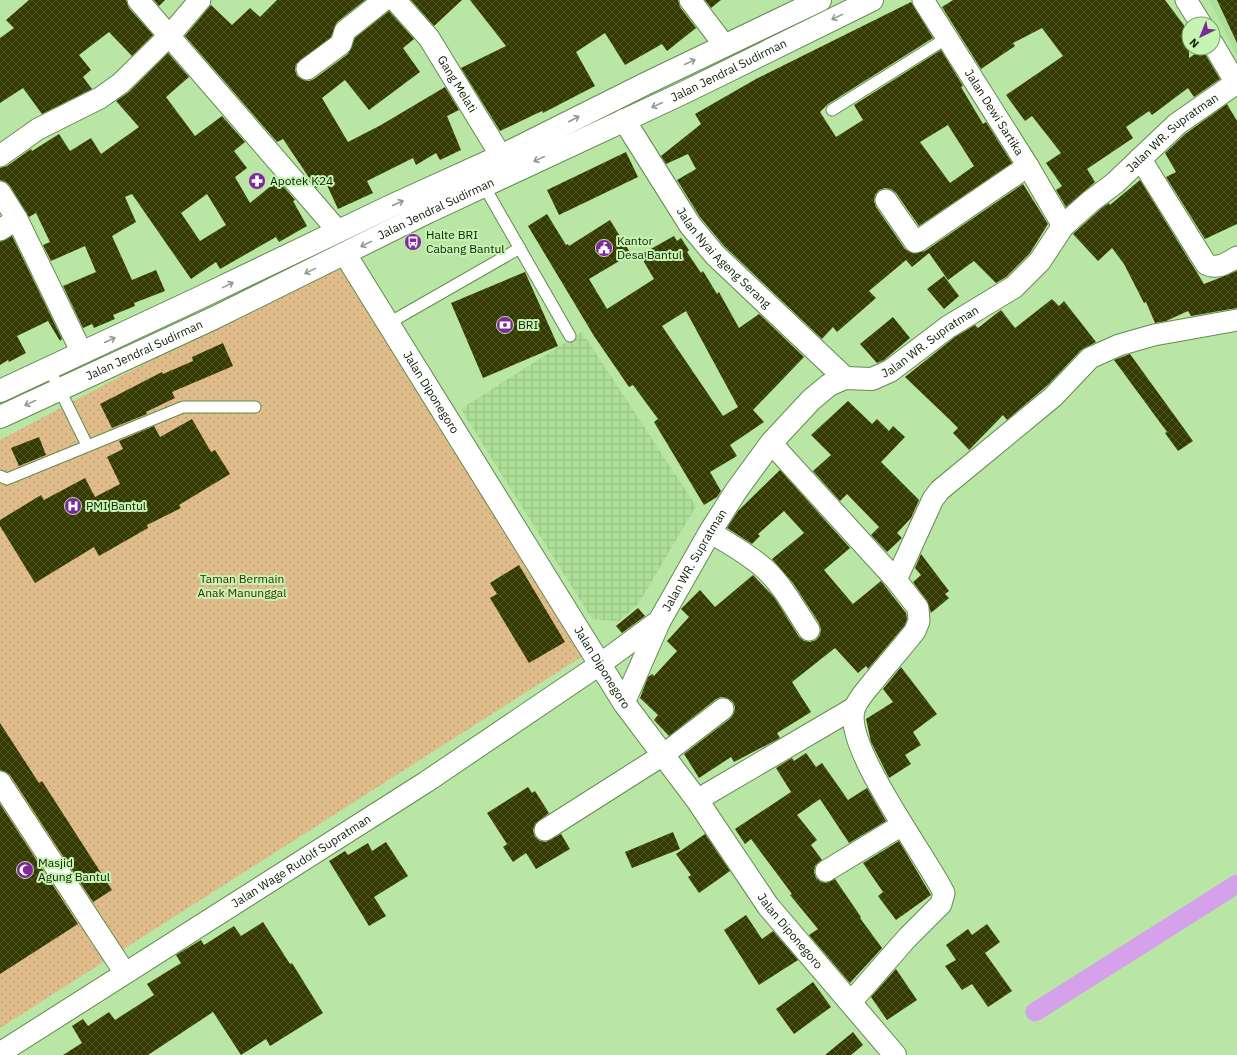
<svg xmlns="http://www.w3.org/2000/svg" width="1237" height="1055" font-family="'IBM Plex Sans',sans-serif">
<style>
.built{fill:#addf97}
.industrial{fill:url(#industrial-grid)}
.park{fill:url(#park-dots)}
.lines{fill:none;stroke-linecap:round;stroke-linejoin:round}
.canal{stroke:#d5a1ea;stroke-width:19}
.building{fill:url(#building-cross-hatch);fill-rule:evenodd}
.lane-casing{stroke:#628b4e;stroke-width:13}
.street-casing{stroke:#628b4e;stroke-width:23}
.secondary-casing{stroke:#628b4e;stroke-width:24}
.primary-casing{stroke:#628b4e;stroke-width:24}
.lane{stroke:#fff;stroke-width:11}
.street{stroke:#fff;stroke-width:21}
.secondary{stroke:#fff;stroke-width:22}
.primary{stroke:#fff;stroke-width:22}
.oneway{stroke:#939a8f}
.labels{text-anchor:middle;stroke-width:4;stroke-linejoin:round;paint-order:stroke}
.street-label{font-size:12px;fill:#0f1f07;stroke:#c6f4b2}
.poi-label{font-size:12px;fill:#0f1f07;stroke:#c6f4b2;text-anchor:start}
.park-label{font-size:12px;fill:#3e2905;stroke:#c6f4b2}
</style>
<defs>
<pattern id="industrial-grid" width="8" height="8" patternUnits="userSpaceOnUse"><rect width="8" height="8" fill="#addf97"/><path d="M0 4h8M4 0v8" fill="none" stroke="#94bf81"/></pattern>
<pattern id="park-dots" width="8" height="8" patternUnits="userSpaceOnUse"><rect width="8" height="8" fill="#dfbc8a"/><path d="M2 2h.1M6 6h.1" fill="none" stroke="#bea176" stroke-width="1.8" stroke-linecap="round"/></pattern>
<pattern id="building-cross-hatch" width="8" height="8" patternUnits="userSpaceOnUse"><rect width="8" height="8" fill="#353b00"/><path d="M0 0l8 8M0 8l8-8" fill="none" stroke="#4f5524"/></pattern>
</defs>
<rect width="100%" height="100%" fill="#b9e6a5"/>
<path class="built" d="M1209,0H1237V56Z"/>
<path class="industrial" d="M582,332L696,506L639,603L619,621L592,619L461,409Z"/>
<path class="park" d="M343,259L586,654L0,1028V440Z"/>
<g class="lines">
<path class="canal" d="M1035,1012L1237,884"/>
</g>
<path class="building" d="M29,0H126L129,8L153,35L132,56L109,32L79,55L91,70L83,77L92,89L42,114L23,88L0,103V38L14,28L6,20Z
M154,0H165L159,6Z
M277,0H365L337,22L331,37L296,64L295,70L297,76L303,80L309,81L314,79L348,54L355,38L389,11L414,39L403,48L420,72L369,110L345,80L322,98L348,142L381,125L445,87L459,110L447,116L461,150L440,160L436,153L416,165L413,158L367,181L373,193L338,209L326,183L316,188L283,139L277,142L185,36L211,5L232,25L250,8L260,17Z
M411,0H462L434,26Z
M470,0H678L680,7L696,28L667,51L662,44L625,65L605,33L576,52L595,86L543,113L542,111L500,131L461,68L506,46Z
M705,0H721L711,8Z
M953,0H1165L1189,32V58L1202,49L1220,79L1194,97L1188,88L1152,115L1149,111L1126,127L1133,138L1087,169L1095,182L1066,207L1056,190L1062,186L1046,163L1061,153L1032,116L1025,121L1006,95L1063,56L1042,28L1013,43L1015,46L981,69L942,7Z
M1217,0H1237V43Z
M911,2L933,38L828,104L820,112L836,137L863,120L854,105L941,50L963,86L961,87L983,124L986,122L1012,163L919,226L896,193L891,189L885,188L879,190L875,195L874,201L876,207L905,249L912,253L925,251L1023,184L1048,224L1030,253L1006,277L996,283L974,261L948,280L929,253L912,267L906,260L869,291L876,298L837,332L833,327L822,339L724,246L700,217L677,180L696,169L688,154L666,164L661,156L701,124L695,114L756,79ZM948,125L974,166L950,183L920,142Z
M168,53L189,77L166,97L195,136L222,116L245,142L234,151L247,168L235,177L250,203L278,180L295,200L293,201L307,226L279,242L276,237L220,269L216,262L191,279L132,194L125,197L136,222L112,236L132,280L156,270L165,291L134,303L135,306L113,315L115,319L94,328L92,324L83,328L63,286L96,272L85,246L51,261L43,245L50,242L36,213L29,217L10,186L6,182L0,180V168L7,166L31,149L32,151L59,134L70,151L91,138L101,154L139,127L116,101L129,92ZM207,194L226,225L200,241L181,213Z
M1227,104L1237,121V224L1205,239L1166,177L1176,172L1165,153L1185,134Z
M626,152L638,177L559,215L547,190Z
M1140,180L1204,284L1237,271V308L1191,316L1188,311L1166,321L1155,323L1146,302L1144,303L1124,264L1112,248L1098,261L1073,234L1103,207L1109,203L1110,205Z
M547,214L566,245L568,244L569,246L610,220L631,254L589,279L607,309L654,279L640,255L674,236L677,241L681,238L689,250L687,252L701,273L703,271L717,294L719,292L739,328L759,314L804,357L753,410L764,422L730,445L737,456L710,472L721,491L717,497L704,505L654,422L658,419L633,385L629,387L594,336L528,226ZM686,311L738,407L723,416L662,326Z
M12,236L62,339L60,341L48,321L17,336L26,353L9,362L8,360L0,365V242Z
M525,272L558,346L483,378L451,303Z
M944,276L959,296L944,309L927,289Z
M1052,299L1059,306L1064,301L1096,342L1081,350L1049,384L1007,420L1003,415L969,450L953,433L958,428L950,420L905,377L955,337L975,325L978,328L1001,310L1015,328Z
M893,317L910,338L884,360L877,363L860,344Z
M223,343L233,366L172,392L175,398L146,412L147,414L112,428L100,404L162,372L163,374L193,361L192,357Z
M1130,354L1193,441L1178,451L1165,433L1167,432L1114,360Z
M848,401L872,424L877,419L889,431L893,426L905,437L881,462L919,500L911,518L897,533L902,538L887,552L871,535L879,527L847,494L840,501L813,471L831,455L811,435Z
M192,419L211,452L215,450L230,474L179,505L181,508L147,525L148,528L99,556L94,547L35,583L0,526V520L41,495L44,500L85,478L95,497L120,484L107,457L123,449L119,441L154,426L160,437Z
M39,437L46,455L19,466L11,448Z
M780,470L850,548L824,570L852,603L853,604L881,581L906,613L907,619L905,625L868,669L866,666L858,673L835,648L792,682L811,712L777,733L780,738L734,762L731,757L699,778L684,754L731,718L734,713L735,707L733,702L727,698L721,697L716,699L669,736L654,720L658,715L640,698L648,677L652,674L654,676L677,651L667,641L689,617L681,609L700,590L715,607L753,575L774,597L799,637L804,641L810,642L816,640L820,635L821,629L819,623L793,583L772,559L804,533L784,511L758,534L760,536L752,544L727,528L738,511Z
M921,554L949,591L945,594L949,598L931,613L927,601L913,582L921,575L915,568Z
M519,565L565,642L529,663L490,598L497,594L490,583Z
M638,608L645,616L622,633L616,626Z
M901,667L937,714L913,732L921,745L905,755L911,764L889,778L871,742L866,719L893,702L883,689Z
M0,723L39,783L42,781L112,890L93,902L10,775L6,772L0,770Z
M806,753L816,767L822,763L848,800L867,788L886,821L849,843L820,799L797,815L817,840L811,845L822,860L815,866L814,872L816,878L821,882L826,883L835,879L861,917L860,918L882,948L850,983L809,935L818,929L790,895L792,894L751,839L745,844L735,829L791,792L776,768L792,758L794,761Z
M528,787L532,793L535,791L549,813L535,824L533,831L535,837L540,841L546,842L561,834L570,849L536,869L526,853L513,862L503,847L507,844L487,813Z
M0,804L78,924L0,974Z
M673,832L680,849L632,868L625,852Z
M705,834L730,871L699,893L688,877L691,875L676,854Z
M899,841L931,895L896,920L878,896L883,892L863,863Z
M386,842L408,876L374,897L386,916L369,926L329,861L345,851L348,855L368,843L372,851Z
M746,915L762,939L773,931L798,960L759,985L724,930Z
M263,922L290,964L292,963L323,1013L270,1046L266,1039L241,1055L213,1012L148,1055H63L82,1043L72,1026L83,1019L88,1026L109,1012L115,1020L154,995L147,984L181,963L176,955L201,940L204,945L234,926L241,936Z
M987,924L1000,942L985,953L1012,991L988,1007L972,984L962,990L945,966L956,960L946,945L968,929L972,935Z
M896,969L917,1000L887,1020L871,997Z
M813,982L831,1007L794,1034L776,1009Z
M853,1032L863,1045L851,1055H825Z"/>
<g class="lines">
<g class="lane-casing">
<path id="lane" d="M832,110L947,38
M484,186L570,336
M389,323L520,248
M49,368L87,445
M0,476L7,479L183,407H255"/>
</g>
<g class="street-casing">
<g id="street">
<path d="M138,0L338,231"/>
<path id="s1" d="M395,0L429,38L501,156L513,170"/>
<path d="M690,0L725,46"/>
<path id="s2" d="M923,0L1028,166L1063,226"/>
<path d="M1186,0L1201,24"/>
<path d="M1213,44L1237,85"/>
<path d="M307,69L341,44L345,31L384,0"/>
<path d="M0,156L38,129L100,98L121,83L170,35L200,0"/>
<path d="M1140,158L1206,264C1217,270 1227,263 1237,257"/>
<path d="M0,192L17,219L82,353"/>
<path d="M886,200L915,242L918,241L1028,166"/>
<path d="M0,230L17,219"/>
<path d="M771,443L896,580L918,608L919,621L915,631C904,645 892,659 880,673C872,684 860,695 855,707C840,743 927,857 944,893L941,904L907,938L851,1002"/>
<path d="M710,532C729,544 749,554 766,570C783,586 795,609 809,630"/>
<path d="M896,580L933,499L940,490L1053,397L1090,358L1119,345L1154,335L1237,320"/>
<path d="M624,703L660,621"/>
<path d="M0,782L125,973"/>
<path d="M697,800L854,708"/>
<path d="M545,830L663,755L723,709"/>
<path d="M826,871L902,825"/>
<path id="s3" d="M0,1053L426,782L599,665L660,620"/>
</g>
</g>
<g class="secondary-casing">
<g id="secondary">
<path id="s4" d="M624,120L690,225L715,255L845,378"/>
<path id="s5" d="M345,254L624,703L697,800L768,906L895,1055"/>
<path id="s6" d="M660,620L710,532L736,491L771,443L811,400L829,385L845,378L872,379L890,371L948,327L1014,287L1040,261L1063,226L1091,201L1115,183L1177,124L1236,83"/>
</g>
</g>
<g class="primary-casing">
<g id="primary">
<path d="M0,391L199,298L393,205L501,156L645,84L820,0"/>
<path id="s7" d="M0,417L214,318L428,212L683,93L872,0"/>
</g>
</g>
<use href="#lane" class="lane"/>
<use href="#street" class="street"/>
<use href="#secondary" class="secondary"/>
<use href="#primary" class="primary"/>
</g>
<defs><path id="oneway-shaft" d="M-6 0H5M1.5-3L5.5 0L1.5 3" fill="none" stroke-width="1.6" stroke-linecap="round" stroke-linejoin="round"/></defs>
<g class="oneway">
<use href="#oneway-shaft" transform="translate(837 17) rotate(154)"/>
<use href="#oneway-shaft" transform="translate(690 62) rotate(-25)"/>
<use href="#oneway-shaft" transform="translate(657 105) rotate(155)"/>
<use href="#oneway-shaft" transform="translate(574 119) rotate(-27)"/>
<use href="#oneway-shaft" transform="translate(539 159) rotate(155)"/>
<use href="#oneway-shaft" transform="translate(398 203) rotate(-24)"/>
<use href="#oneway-shaft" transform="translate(366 244) rotate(154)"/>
<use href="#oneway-shaft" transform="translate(310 271) rotate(154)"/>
<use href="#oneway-shaft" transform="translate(228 285) rotate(-26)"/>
<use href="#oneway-shaft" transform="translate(110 340) rotate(-25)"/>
<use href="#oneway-shaft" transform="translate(30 403) rotate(155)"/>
</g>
<defs>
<g id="pharmacy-disc" transform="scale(0.9)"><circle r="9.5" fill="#7d2a99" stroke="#c6f4b2"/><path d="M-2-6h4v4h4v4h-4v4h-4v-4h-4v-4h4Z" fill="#fff"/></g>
<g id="bus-disc" transform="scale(0.9)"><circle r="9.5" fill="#7d2a99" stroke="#c6f4b2"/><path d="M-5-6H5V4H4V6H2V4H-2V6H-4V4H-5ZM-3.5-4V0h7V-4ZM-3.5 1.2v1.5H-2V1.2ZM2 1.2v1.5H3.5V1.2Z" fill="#fff"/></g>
<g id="civic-disc" transform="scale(0.9)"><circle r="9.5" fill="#7d2a99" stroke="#c6f4b2"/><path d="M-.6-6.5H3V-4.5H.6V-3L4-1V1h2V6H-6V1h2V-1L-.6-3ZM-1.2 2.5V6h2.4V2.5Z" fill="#fff"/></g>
<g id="bank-disc" transform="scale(0.9)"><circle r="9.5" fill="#7d2a99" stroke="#c6f4b2"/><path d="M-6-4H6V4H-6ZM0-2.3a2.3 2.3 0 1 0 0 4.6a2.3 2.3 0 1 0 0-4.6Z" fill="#fff"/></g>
<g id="hospital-disc" transform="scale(0.9)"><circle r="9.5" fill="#7d2a99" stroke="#c6f4b2"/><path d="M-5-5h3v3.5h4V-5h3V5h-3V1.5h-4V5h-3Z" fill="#fff"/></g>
<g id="mosque-disc" transform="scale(0.9)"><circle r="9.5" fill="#7d2a99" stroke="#c6f4b2"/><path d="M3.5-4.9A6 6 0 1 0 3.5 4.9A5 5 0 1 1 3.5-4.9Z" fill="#fff"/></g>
</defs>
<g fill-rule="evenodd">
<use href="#pharmacy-disc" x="257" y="181"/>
<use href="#bus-disc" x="413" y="242"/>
<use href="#civic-disc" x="604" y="248"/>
<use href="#bank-disc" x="505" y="325"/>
<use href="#hospital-disc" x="73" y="506"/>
<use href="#mosque-disc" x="25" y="870"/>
</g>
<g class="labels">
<g class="street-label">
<text dy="4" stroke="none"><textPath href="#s7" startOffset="807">Jalan Jendral Sudirman</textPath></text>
<text dy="4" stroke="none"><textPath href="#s1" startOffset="105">Gang Melati</textPath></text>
<text dy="4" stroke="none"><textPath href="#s2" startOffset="133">Jalan Dewi Sartika</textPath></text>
<text dy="4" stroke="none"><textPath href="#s6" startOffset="728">Jalan WR. Supratman</textPath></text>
<text dy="4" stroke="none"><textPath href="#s7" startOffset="483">Jalan Jendral Sudirman</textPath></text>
<text dy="4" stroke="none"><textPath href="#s4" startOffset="171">Jalan Nyai Ageng Serang</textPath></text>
<text dy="4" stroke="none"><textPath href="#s6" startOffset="405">Jalan WR. Supratman</textPath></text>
<text dy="4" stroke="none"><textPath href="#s7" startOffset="159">Jalan Jendral Sudirman</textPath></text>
<text dy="4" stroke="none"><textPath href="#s5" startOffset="163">Jalan Diponegoro</textPath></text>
<text dy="4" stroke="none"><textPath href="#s6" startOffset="69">Jalan WR. Supratman</textPath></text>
<text dy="4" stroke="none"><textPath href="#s5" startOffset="487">Jalan Diponegoro</textPath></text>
<text dy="4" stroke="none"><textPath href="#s3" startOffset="357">Jalan Wage Rudolf Supratman</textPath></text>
<text dy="4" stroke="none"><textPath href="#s5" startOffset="811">Jalan Diponegoro</textPath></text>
</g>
<g class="poi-label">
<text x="270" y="185">Apotek K24</text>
<text x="426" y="239">Halte BRI<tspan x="426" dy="14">Cabang Bantul</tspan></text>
<text x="617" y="245">Kantor<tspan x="617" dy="14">Desa Bantul</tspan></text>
<text x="518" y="329">BRI</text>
<text x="86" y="510">PMI Bantul</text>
<text x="38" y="867">Masjid<tspan x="38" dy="14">Agung Bantul</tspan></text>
</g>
<g class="park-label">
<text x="242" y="583">Taman Bermain<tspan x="242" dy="14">Anak Manunggal</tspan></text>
</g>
</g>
<g transform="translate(1201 36) rotate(223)"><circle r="19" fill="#c6f4b2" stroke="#7d9f6e"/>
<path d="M0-3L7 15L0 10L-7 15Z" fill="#7d2a99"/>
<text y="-6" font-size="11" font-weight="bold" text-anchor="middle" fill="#0f1f07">N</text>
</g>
</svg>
